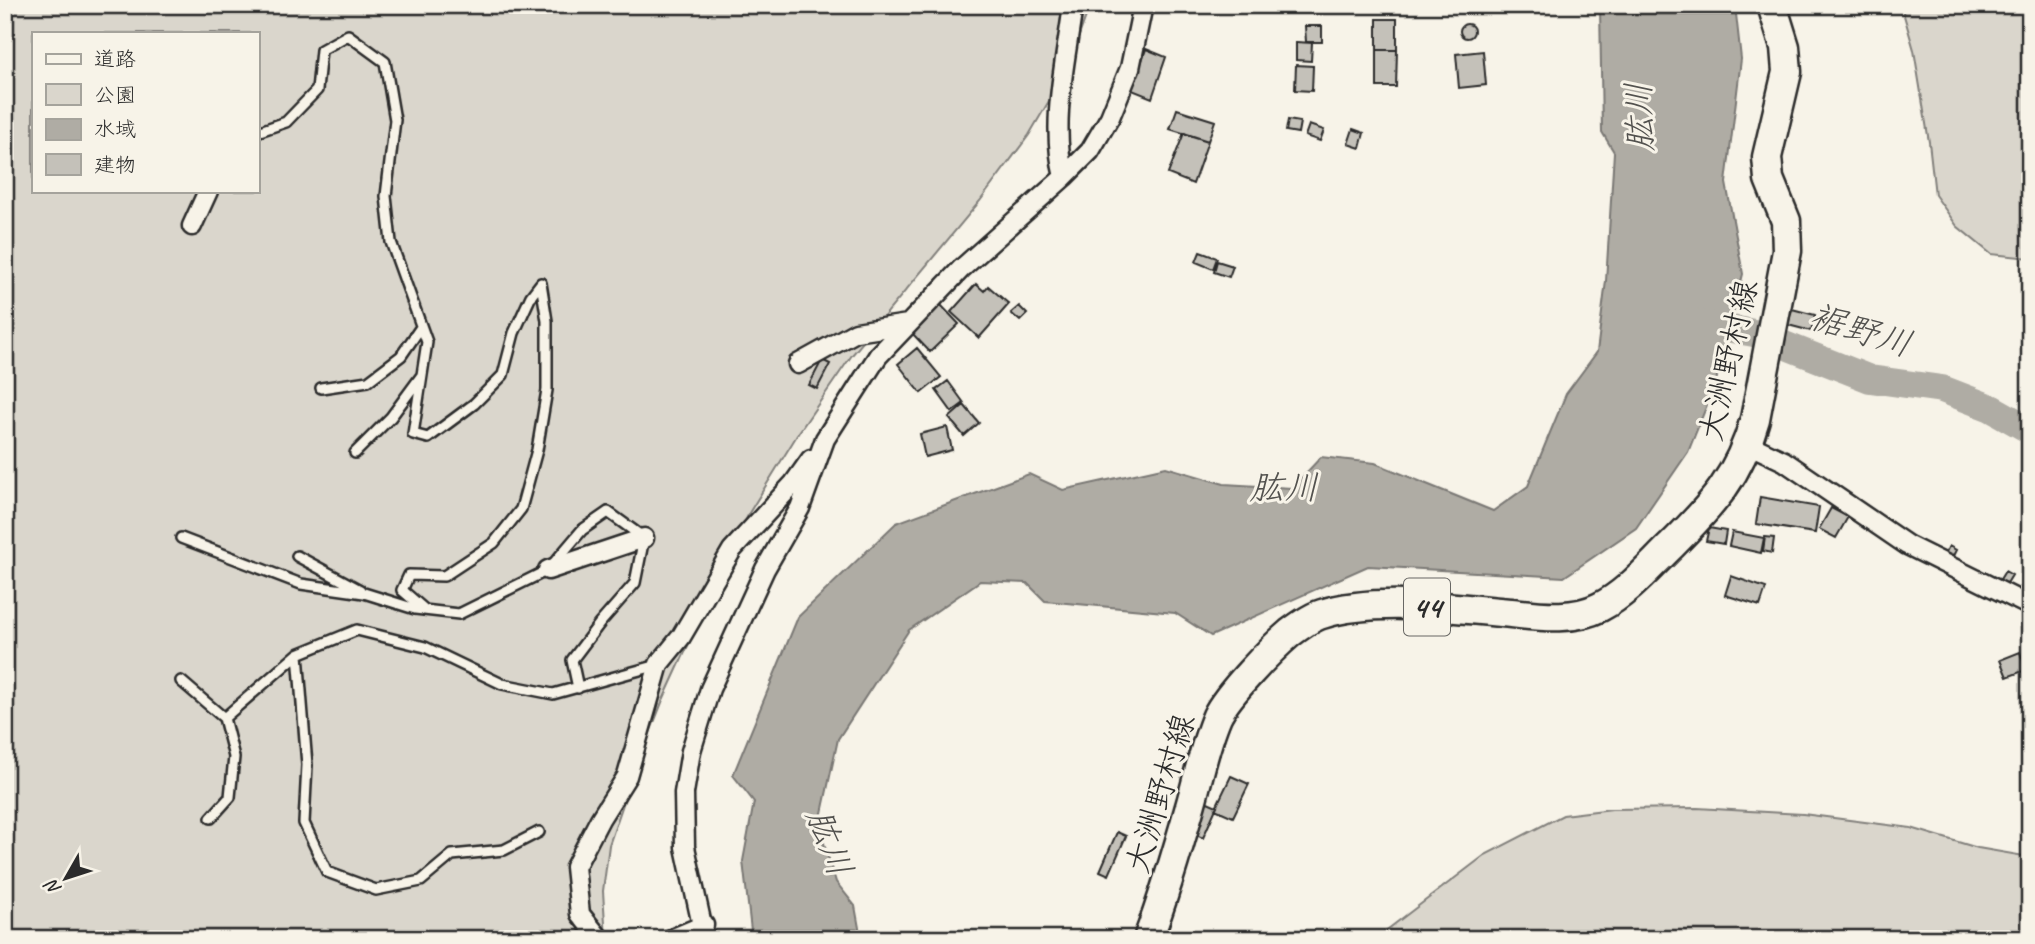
<svg xmlns="http://www.w3.org/2000/svg" width="2035" height="944" font-family="Caveat,'Klee One',sans-serif">
<style>
.green{fill:#dad6cc;stroke:#82807c;stroke-width:2;fill-rule:evenodd}
.water{fill:#afaca4;stroke:#7a7874;stroke-width:2}
.lines{fill:none;stroke-linecap:round;stroke-linejoin:round}
.river{stroke:#afaca4;stroke-width:28}
.building{fill:#c4c1b9;stroke:#2b2b2b;stroke-width:2}
.lane-casing{stroke:#2b2b2b;stroke-width:14}
.street-casing{stroke:#2b2b2b;stroke-width:23}
.primary-casing{stroke:#2b2b2b;stroke-width:33}
.lane{stroke:#f7f3e8;stroke-width:9}
.street{stroke:#f7f3e8;stroke-width:18}
.primary{stroke:#f7f3e8;stroke-width:28}
.labels{text-anchor:middle;stroke-width:6;stroke-linejoin:round;paint-order:stroke}
.shield{fill:#f7f3e8;stroke:#686764;stroke-width:2}
.shield-label{font-size:32px;font-weight:bold;fill:#2b2b2b}
.street-label{font-size:33px;fill:#2b2b2b;stroke:#f7f3e8}
.water-label{font-size:35px;font-style:italic;fill:#53524f;stroke:#f7f3e8}
</style>
<rect width="100%" height="100%" fill="#f7f3e8"/>
<filter id="ink" filterUnits="userSpaceOnUse"><feTurbulence type="fractalNoise" baseFrequency=".0143" numOctaves="2"/><feDisplacementMap in="SourceGraphic" scale="14" xChannelSelector="R" yChannelSelector="G"/><feConvolveMatrix kernelMatrix="1 2 1 2 8 2 1 2 1" color-interpolation-filters="sRGB"/></filter>
<g filter="url(#ink)">
<path class="green" d="M5,5H1090L1066,72L1029,135L980,201L852,355L799,432L749,513L663,700L631,781L609,845L603,891L606,939H5ZM33,33H257V191H33Z
M1901,5H2030V258L1991,254L1957,226L1935,195L1929,142L1914,50Z
M1697,808L1803,814L1911,828L1978,848L2030,857V939H1375L1485,855L1563,815L1612,809Z"/>
<path class="water" d="M1600,5H1735L1741,59L1726,183L1743,274L1715,385L1688,452L1636,528L1564,577L1368,566L1211,636L1175,613L1045,601L1027,583L980,581L909,630L838,739L819,827L836,882L855,906L861,939H752L743,861L754,802L733,775L798,617L896,523L1029,474L1063,490L1166,467L1224,484L1292,488L1321,457L1375,463L1493,511L1528,486L1566,394L1597,352L1606,281L1614,152L1602,132Z"/>
<g class="lines">
<path class="river" d="M1692,322L1754,333L1870,379L1942,389L1991,408L2030,430"/>
</g>
<path class="building" d="M1377,19H1397V50H1377Z
M1460 31a7 7 0 1 1 14 0a7 7 0 1 1-14 0Z
M1305,26H1322V42H1306Z
M1296,42L1312,43L1311,61L1296,60Z
M1146,49L1166,57L1152,98L1132,90Z
M1377,50H1397L1396,87H1377Z
M1483,51L1486,85L1459,88L1456,54Z
M1296,65L1313,66L1312,91L1295,90Z
M1177,109L1215,121L1208,141L1170,129Z
M1288,120L1300,122L1298,133L1286,131Z
M1309,125L1324,130L1320,141L1305,136Z
M1353,129L1364,133L1360,148L1348,144Z
M1184,133L1208,141L1193,184L1168,174Z
M1200,252L1217,258L1213,269L1196,262Z
M1217,261L1233,266L1229,277L1214,272Z
M976,284L984,291L988,286L1009,304L979,338L951,312Z
M939,303L959,324L930,352L910,331Z
M1019,306L1027,314L1020,321L1011,313Z
M1792,309L1815,315L1811,331L1788,325Z
M917,348L941,377L921,393L898,364Z
M822,360L830,364L817,389L809,385Z
M948,381L964,403L952,412L936,390Z
M964,405L979,423L964,436L949,418Z
M947,427L952,450L925,457L920,434Z
M1760,497L1819,507L1815,533L1756,524Z
M1831,508L1848,517L1836,538L1819,529Z
M1709,528L1726,531L1724,544L1706,541Z
M1732,532L1764,538L1761,553L1729,546Z
M1765,537L1774,538L1772,553L1763,551Z
M1949,546L1956,550L1951,560L1944,556Z
M2005,571L2012,575L2006,585L1999,581Z
M1731,576L1766,588L1760,606L1725,595Z
M2020,652L2026,670L2007,677L2000,660Z
M1231,776L1249,784L1233,817L1215,809Z
M1203,800L1217,806L1203,838L1189,832Z
M1117,832L1126,836L1109,875L1100,871Z"/>
<g class="lines">
<g class="lane-casing">
<path id="lane" d="M257,132L286,122L317,90L321,50L348,35L385,62L395,120L386,196L391,242L427,342L413,434L428,438L474,404L503,375L514,333L531,296L541,283L547,321V390L537,450L521,509L494,543L444,576L409,575L402,590L425,610
M321,388L368,381L401,356L421,327
M355,453L391,417L422,375
M181,538L301,584L364,593L415,609L459,614L548,570L582,530L608,512L644,538L635,583L600,623L572,660L578,688
M297,556L360,590
M298,654L307,765L304,823L327,872L376,890L421,881L452,855L504,850L539,832
M181,681L224,718
M211,818L230,797L234,757L224,718L298,654L357,630L425,647L502,684L553,694L658,665"/>
</g>
<g class="street-casing">
<path id="street" d="M1064,177C1050,122 1066,61 1073,5
M192,226L208,191
M798,364L856,332L908,324
M1748,444L1784,461L1907,545L2030,606
M548,570L644,538
M600,939L580,914L575,867L600,819L627,776L659,664L681,637L732,550L794,483L811,459
M671,939L704,925
M705,939L685,847L684,793L691,751L710,689L765,569L800,508L825,439L878,356L961,269L1064,177L1090,151L1110,117L1130,68L1143,5"/>
</g>
<g class="primary-casing">
<path id="primary" d="M1148,939C1165,894 1178,849 1191,803C1199,774 1205,744 1217,716C1227,695 1271,649 1290,633C1298,627 1312,617 1322,614C1376,597 1455,608 1511,613C1540,616 1573,621 1600,607C1628,593 1650,566 1672,545C1713,504 1739,476 1755,419L1787,251L1786,221L1769,179L1767,157L1787,72L1785,47L1772,5"/>
</g>
<use href="#lane" class="lane"/>
<use href="#street" class="street"/>
<use href="#primary" class="primary"/>
</g>
</g>
<g class="labels">
<rect class="shield" x="1404" y="578.5" width="46" height="57" rx="5"/>
<g class="shield-label">
<text x="1427" y="618">44</text>
</g>
<g class="street-label">
<text transform="translate(1727 360) rotate(-77)" y="12">大洲野村線</text>
<text transform="translate(1159 793) rotate(-73)" y="12">大洲野村線</text>
</g>
<g class="water-label">
<text transform="translate(1639 117) rotate(-92)" y="12">肱川</text>
<text transform="translate(1861 330) rotate(17)" y="12">裾野川</text>
<text x="1284" y="499">肱川</text>
<text transform="translate(830 842) rotate(69)" y="12">肱川</text>
</g>
</g>
<rect width="2035" height="944" fill="none" stroke="#f7f3e8" stroke-width="28"/>
<rect x="14" y="14" width="2007" height="916" fill="none" stroke="#2b2b2b" stroke-width="2.5" filter="url(#ink)"/>
<rect x="32" y="32" width="228" height="161" fill="#f7f3e8" stroke="#a5a39c" stroke-width="2"/>
<rect x="46" y="54" width="35" height="10" fill="#f7f3e8" stroke="#a5a39c" stroke-width="2"/>
<text x="94" y="66" font-size="21" fill="#2b2b2b">道路</text>
<rect x="46" y="84" width="35" height="21" fill="#dad6cc" stroke="#a5a39c" stroke-width="2"/>
<text x="94" y="102" font-size="21" fill="#2b2b2b">公園</text>
<rect x="46" y="119" width="35" height="21" fill="#afaca4" stroke="#a5a39c" stroke-width="2"/>
<text x="94" y="136" font-size="21" fill="#2b2b2b">水域</text>
<rect x="46" y="154" width="35" height="21" fill="#c4c1b9" stroke="#a5a39c" stroke-width="2"/>
<text x="94" y="172" font-size="21" fill="#2b2b2b">建物</text>
<g transform="translate(66 878) rotate(231)" stroke="#f7f3e8" stroke-width="5" paint-order="stroke">
<path d="M0-5L12 26L0 18L-12 26Z" fill="#2b2b2b"/>
<text y="-10" font-size="19" font-weight="bold" text-anchor="middle" fill="#2b2b2b">N</text>
</g>
</svg>
